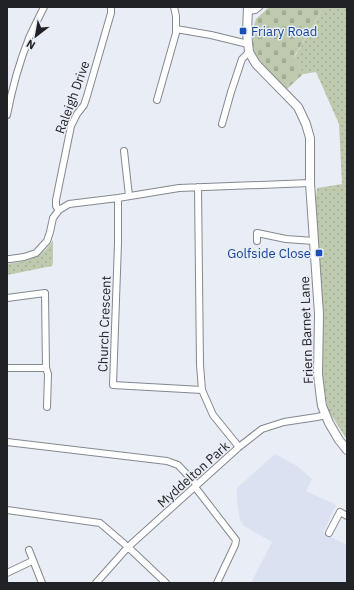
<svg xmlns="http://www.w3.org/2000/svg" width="354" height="590" font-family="'IBM Plex Sans',sans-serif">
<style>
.built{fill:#dae1f1}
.grass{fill:url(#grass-dots)}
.cemetery{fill:url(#cemetery-stones)}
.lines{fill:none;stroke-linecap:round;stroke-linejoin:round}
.minor-casing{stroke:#84888f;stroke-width:8}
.major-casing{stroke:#84888f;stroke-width:10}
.minor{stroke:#fff;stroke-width:6}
.major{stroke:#fff;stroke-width:8}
.transit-dot{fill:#1a4fb4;stroke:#e9edf5;stroke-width:1.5}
.labels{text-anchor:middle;stroke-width:3;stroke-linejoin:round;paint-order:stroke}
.transit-label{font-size:13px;fill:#164399;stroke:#e9edf5;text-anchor:start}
.street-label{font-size:13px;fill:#212225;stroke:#e9edf5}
</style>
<defs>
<pattern id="grass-dots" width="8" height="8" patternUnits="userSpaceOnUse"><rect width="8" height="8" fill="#becaae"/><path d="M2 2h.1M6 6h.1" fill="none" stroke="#a3ad96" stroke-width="1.8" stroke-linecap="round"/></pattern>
<pattern id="cemetery-stones" width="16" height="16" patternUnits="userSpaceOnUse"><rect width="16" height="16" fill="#becaae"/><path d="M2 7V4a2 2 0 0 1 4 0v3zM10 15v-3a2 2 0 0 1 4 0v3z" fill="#a3ad96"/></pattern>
</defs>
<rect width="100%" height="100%" fill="#e9edf5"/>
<path class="built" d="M275,454L297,466L312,479L306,491L336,505L323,533L347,545V583H251L272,542L244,526L240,520L237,500V488Z"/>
<path class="grass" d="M324,7H347V440L328,410L321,372L323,314L314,215L317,188L342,184L339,124L316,72L303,74L294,58Z
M53,240V262L52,266L7,275V264C28,261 41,259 53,240Z"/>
<path class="cemetery" d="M269,7H324L294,57L303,74L286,90L265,67L255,54L253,46V28L256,19Z"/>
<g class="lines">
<g class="minor-casing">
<path id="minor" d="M248,11L255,10L259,7
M176,29L211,35L248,44
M157,100L176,33V16L174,7
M7,115C12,89 19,63 29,38C34,27 39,17 44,7
M222,124L231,92L242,59L249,52
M124,151L129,196
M198,187L200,365L202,390L213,415L239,447
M118,198V243L113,385L202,390
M59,210L56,206V200L71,126L77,114L84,105L87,96L111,13V7
M257,241V233L286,239L314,241
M7,259H10L24,257L36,253L47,241L50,232L53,218L59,210L69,204L118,198L179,188L310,183
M7,298L45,293L46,368H7
M46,368L48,374L47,407
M7,442L167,461L178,465L197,485
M195,487L236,540L235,545L217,583
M7,510L100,523L128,547L166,583
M329,533L340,512L347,516
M29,550L42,583
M7,573L32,561
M96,583L128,547L239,447L262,429L284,422L317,417L326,415"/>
</g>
<g class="major-casing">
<path id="major" d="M248,7L247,33L249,52L256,64L298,107L306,124L310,138V183L319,314L318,374L321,399L322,406L329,423L339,440L347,450"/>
</g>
<use href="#minor" class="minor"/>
<use href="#major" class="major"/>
</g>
<g class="transit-dot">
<rect x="239" y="27" width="8" height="8" rx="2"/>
<rect x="315" y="249" width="8" height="8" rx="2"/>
</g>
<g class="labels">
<g class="transit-label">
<text x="251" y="36">Friary Road</text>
<text x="311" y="258" text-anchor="end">Golfside Close</text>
</g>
<g class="street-label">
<text transform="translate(72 97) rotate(-70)" y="5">Raleigh Drive</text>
<text transform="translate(104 324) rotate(-88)" y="5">Church Crescent</text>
<text transform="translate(306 330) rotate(-92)" y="5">Friern Barnet Lane</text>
<text transform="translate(193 474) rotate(-42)" y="5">Myddelton Park</text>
</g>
</g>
<rect width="354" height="590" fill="none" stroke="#212225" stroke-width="16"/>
<g transform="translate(36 36) rotate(211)" stroke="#e9edf5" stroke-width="3" paint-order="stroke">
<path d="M0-3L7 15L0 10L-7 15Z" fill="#212225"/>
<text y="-6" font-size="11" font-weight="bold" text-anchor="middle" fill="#212225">N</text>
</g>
</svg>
